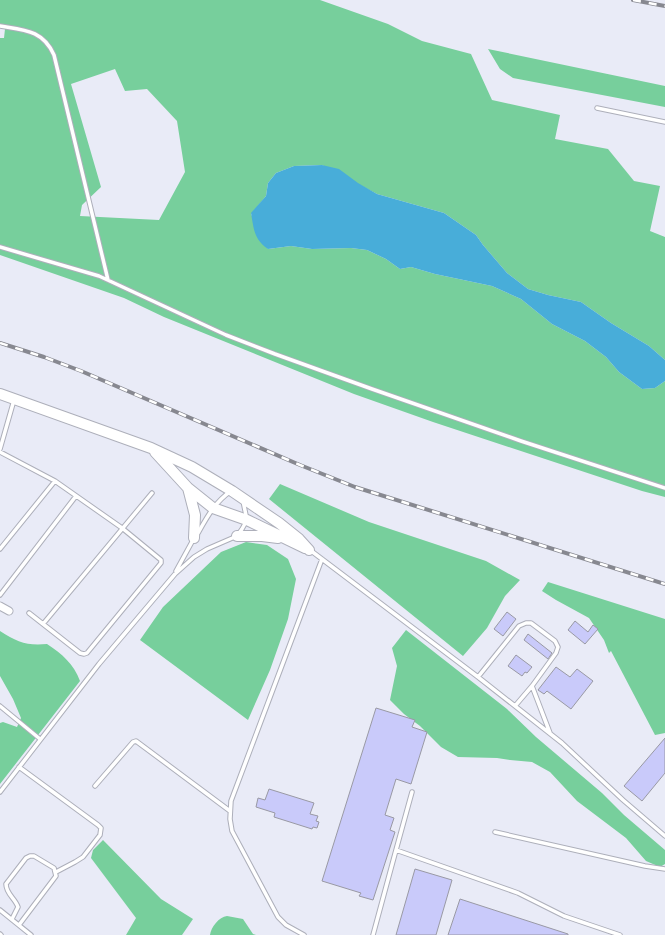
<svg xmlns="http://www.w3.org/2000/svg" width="665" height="935" font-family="'Varela Round',sans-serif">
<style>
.forest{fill:#77cf9c;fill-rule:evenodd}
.water{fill:#48add9}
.building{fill:#c9cafa;stroke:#9999a4}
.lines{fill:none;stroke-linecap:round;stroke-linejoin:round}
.lane-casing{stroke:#adafba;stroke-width:5.5}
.street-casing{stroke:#adafba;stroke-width:9}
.secondary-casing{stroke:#adafba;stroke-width:12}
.lane{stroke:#fff;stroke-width:3.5}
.street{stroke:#fff;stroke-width:7}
.secondary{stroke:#fff;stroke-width:10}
.rail-casing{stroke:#878890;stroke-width:4}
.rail{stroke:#fff;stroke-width:2.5;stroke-dasharray:8;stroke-linecap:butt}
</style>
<rect width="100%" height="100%" fill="#e9ebf7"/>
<path class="forest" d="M0,0H320L388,24L422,41L471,54L492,100L560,115L555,139L608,149L634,181L660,186L650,231L665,237V360L649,346L611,323L581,302L548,295L528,289L507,273L483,245L476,235L444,213L377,194L322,165L294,166L276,173L268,183L266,196L251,214L268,249L291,246L312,249L351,248L367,250L386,259L400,269L411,267L435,274L492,286L521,299L552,324L585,341L606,357L619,372L642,389L655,388L665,381V497L642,491L433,422L354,394L164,317L124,298L0,255V38H4L5,29L0,25ZM115,69L125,91L147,89L177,121L185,172L159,220L80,216L82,205L101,187L71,84Z
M488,49L665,86V107L513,78L500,69Z
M280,484L369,522L486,561L520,580L505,596L487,628L463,656L269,499Z
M246,542L267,545L288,559L296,579L288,619L270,670L248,720L140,640L163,607L221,552Z
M548,582L665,619V733L655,735L611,651L609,653L604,640L589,618L556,600L542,591Z
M406,630L507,709L536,737L602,793L624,815L665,850V864L660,867L646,861L626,838L577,801L550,772L532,762L510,760L497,758L458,757L441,747L420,726L404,714L390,700L397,666L392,648Z
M0,631C17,642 27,646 47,644C62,654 74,664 80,681L0,784V723L3,722L17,727L21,718L13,699L0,676Z
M103,840L161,899L193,919L182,935H126L136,918L91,858L93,850Z
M227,916L243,919L253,934L256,935H210C211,927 219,917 227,916Z"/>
<path class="water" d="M322,165L339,169L358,183L377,194L444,213L476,235L483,245L507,273L528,289L548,295L581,302L611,323L649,346L665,360V381L655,388L642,389L619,372L606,357L585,341L552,324L521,299L492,286L435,274L411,267L400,269L386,259L367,250L351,248L312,249L291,246L268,249C254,239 254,230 251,213L266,196L268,183L276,173L294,166Z"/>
<path class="building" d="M507,612L516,619L503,636L494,629Z
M575,621L588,632L593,625L598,629L585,644L568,630Z
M528,634L552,653L548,659L524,640Z
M516,655L532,667L527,673L525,672L522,676L508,666Z
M556,667L570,677L577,669L593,681L571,709L547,691L544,694L538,690Z
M376,708L415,720L412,727L427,732L411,784L396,779L385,815L394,818L390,830L395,832L373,900L359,896L361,893L322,881Z
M665,738V773L642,801L624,786Z
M269,789L314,803L310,814L318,816L316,821L319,822L317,828L313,827L312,829L274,817L275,813L256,807L258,798L265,800Z
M415,869L452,880L436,935H396Z
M460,899L568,934V935H448Z"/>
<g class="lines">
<g class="lane-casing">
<path id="lane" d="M0,26C24,30 43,30 54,55L108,280
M597,108L665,122
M0,247L99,276L226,335L275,354L372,389L521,441L665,488
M0,449L14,400
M0,452L55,481L122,528L161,560V563L87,653L84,654L80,653L29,613
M198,533C207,517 215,502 231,491
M0,549L55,481
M310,550L478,677L562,743L623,800L665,836
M176,571L193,540
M0,595L76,496
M43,624L152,493
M478,677L519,626L526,623H531L555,641L558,647L556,653L532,686L515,706
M532,686L550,733
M0,706L40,739
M19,767L98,825L101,828L100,835L83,857L75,862L56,872
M95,786L133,742L136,741L230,811
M0,792L99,664L175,574L194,557L207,549L237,536L242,529L247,520L243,501
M412,792L396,850L518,893L564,916L620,935
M495,832L645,866L665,869
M0,910L31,935
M12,919L18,907C15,898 6,894 6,884L26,858L30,856H34L54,868L56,876L19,925
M0,934L1,935
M304,935L286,925L278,917L232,831L230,819L231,801L322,559
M373,935L396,850"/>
</g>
<g class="street-casing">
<path id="street" d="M0,606L9,611"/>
</g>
<g class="secondary-casing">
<path id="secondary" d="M0,394L151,448L192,467L232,491L279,523L299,539L309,550
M155,452L188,488L213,508L247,520L305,548
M188,488L195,515L194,538
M237,536H262L278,538"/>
</g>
<use href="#lane" class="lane"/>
<use href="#street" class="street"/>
<use href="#secondary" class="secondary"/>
<g class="rail-casing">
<path id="rail" d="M633,0L665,6
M0,343L44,357L81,371L300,465L355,487L665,584"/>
</g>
<use href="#rail" class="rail"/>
</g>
</svg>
